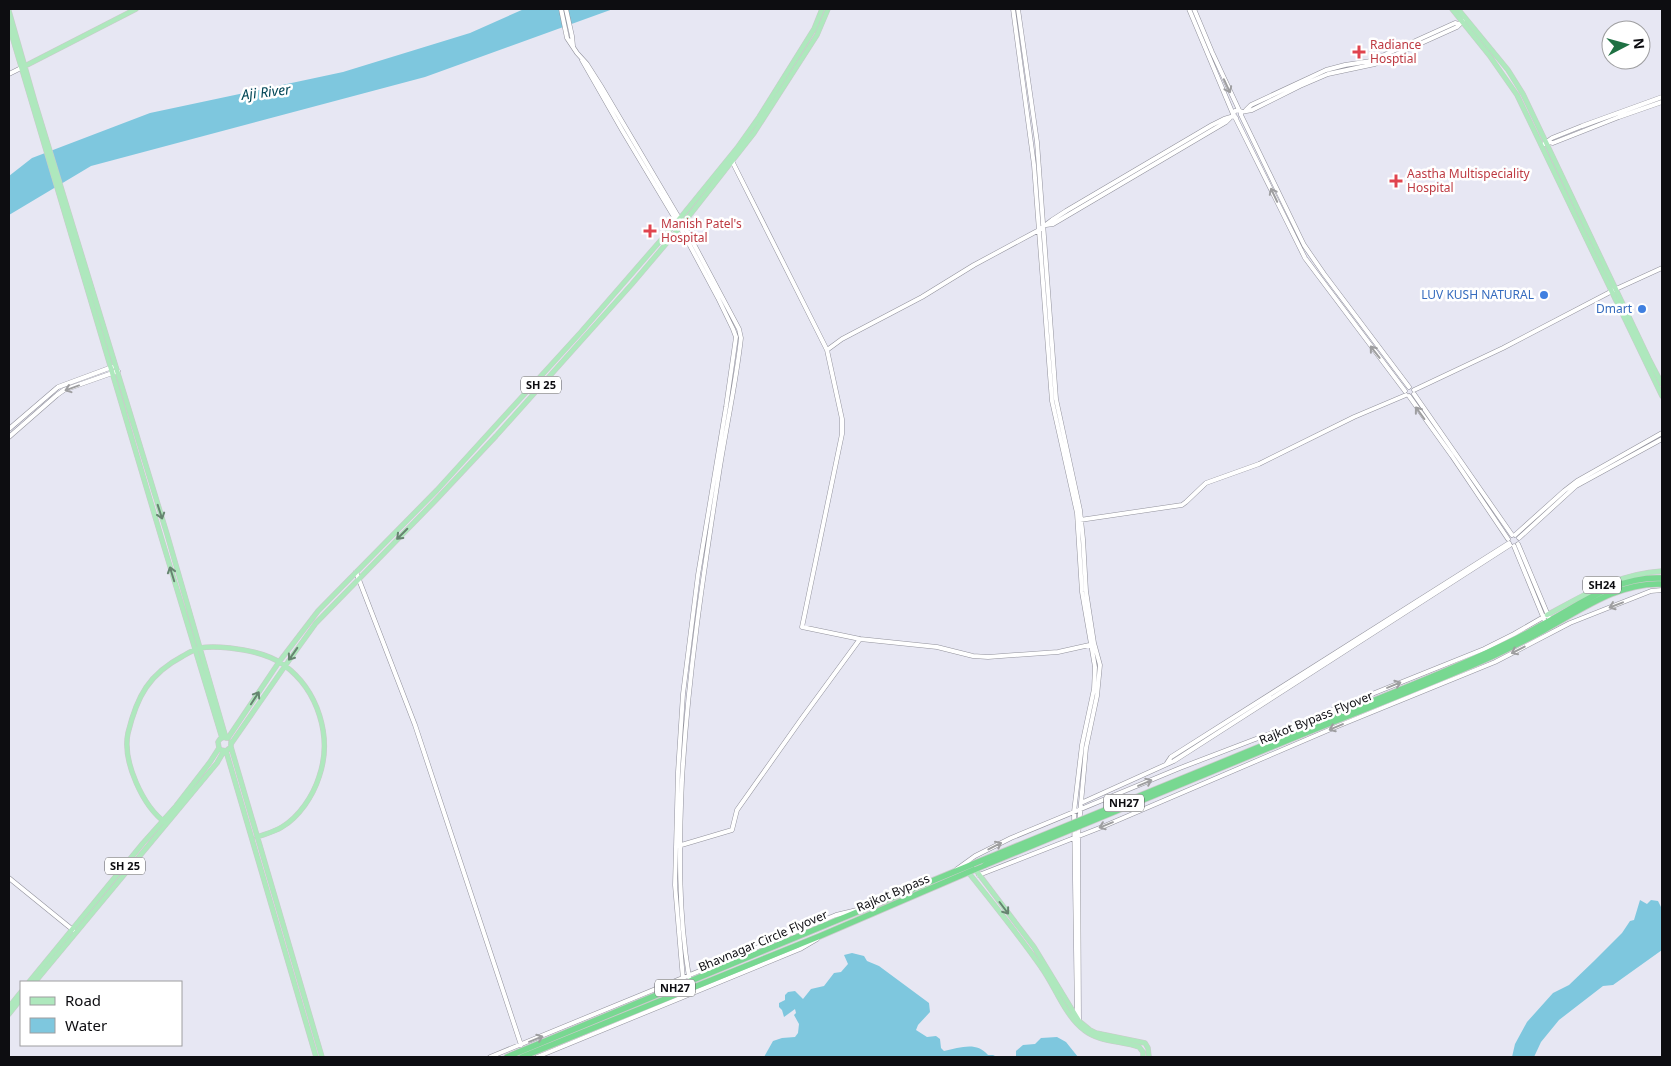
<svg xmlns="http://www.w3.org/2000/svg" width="1671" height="1066" font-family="'Noto Sans',sans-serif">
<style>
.water{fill:#7ec7de}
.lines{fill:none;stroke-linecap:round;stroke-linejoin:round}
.minor-casing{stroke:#92929c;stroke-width:5}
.major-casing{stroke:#cacacb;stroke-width:5.5}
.highway-casing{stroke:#cacacb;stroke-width:7}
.minor{stroke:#fff;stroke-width:4}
.major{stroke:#aee8bd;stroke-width:4.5}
.highway{stroke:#78d891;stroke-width:5.5}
.highway-bridge-casing{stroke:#cacacb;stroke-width:7;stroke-linecap:butt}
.highway-bridge{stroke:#78d891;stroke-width:5.5}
.oneway{stroke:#9e9ea0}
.oneway2{stroke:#668570}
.health-dot{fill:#e0444e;stroke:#fff;stroke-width:2}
.shop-dot{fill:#3f7fe0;stroke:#fff;stroke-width:2}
.labels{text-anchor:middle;stroke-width:5;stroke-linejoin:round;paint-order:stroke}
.shield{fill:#fff;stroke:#565658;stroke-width:1}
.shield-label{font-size:11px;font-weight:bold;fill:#0d0d11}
.health-label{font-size:12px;fill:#be3a42;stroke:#fff;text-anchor:start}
.shop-label{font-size:12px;fill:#366cbe;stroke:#fff;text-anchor:end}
.street-label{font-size:12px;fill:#0d0d11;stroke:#fff}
.water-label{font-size:14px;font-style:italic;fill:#004656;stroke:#fff}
</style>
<rect width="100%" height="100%" fill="#e7e7f3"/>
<path class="water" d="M524,9H613L425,77L91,166L9,215V176L32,158L150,113L343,72L470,33Z
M1640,900L1647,904L1651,900L1658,901L1662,909V950L1613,985L1603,986L1559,1020L1541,1042L1534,1057H1512L1515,1044L1527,1022L1553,993L1569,985L1594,961L1622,933L1630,921L1634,920Z
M852,953L864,956L867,961L879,966L929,1003L930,1012L918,1025L916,1030L927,1037L936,1036L940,1039L941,1048L944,1051C960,1048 976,1041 988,1055H993L997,1057H764L773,1041L782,1038L795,1037L798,1033L799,1024L794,1015L796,1013L795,1009L784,1017L782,1010L779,1007V1003L785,1000V995L788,992L795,991L803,999L811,989L824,986L834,973L841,972L848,964L844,955Z
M1057,1037L1066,1042L1078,1057H1016V1051L1023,1045L1035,1044L1041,1038Z"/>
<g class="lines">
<g class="minor-casing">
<path id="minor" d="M561,9L567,38L577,53L587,64L601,86L688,233L739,329L741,338C736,383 726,428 719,473C703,576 688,676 682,780C679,846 678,911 689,977
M566,9L572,36L573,46
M1013,9L1034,165L1052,401L1077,513L1082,592L1095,667L1094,689L1082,745L1074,812L1077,1016
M1018,9L1037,142L1056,399L1080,510L1083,539L1086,591L1094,643L1100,665L1097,696L1086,748L1078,836L1079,1021
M1189,9L1233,114
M1194,9L1212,52L1239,110
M582,60L622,130L680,227L718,298L733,329L736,337L726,407L698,575L683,694L678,772L675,885L683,979
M9,74L23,67
M1246,110L1251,105L1326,70L1345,65L1371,61L1455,23L1459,24
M1241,115L1304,245L1324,274L1409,387
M1241,115V112L1252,110L1300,86L1328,74L1375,64L1457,27L1463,21
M1235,117L1305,258L1405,391
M1236,118L1233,114L1235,111L1239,110L1241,112
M1549,142L1553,143L1619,117L1662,102
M1544,144L1552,138L1582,126L1662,97
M732,161L827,350L842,419V434L802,627L860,639L937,647L973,656L988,657L1058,652L1094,644
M1046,225L1053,224L1226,122L1230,118
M827,350L842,339L922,297L974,265L1039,230L1052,220L1066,211L1212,125L1224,119L1234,116
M1414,390L1503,348L1616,289L1662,268
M1414,394L1512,535
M1409,396L1452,456L1508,539
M9,429L58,387L112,367
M9,437L57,395L64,390L118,371
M1080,520L1182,505L1186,502L1206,483L1259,464L1354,417L1406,395
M1515,535L1564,491L1577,481L1662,433
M1519,538L1576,486L1662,439
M1518,544L1550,620
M1514,546L1544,619
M356,572L415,725L521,1045
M1167,763L1171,757L1509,543
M1081,803L1174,761L1510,545
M678,846L732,830L737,810L800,721L860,639
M957,869L975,856L1011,838L1180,768L1253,740L1300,723L1484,649L1514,634L1547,615
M979,875L1102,827L1338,726L1495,662L1570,623L1651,591L1662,590
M9,878L73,930
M490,1057L836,915L857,910
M537,1057L800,949L817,939"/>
</g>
<g class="major-casing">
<path id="major" d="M1452,9L1489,55L1517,95L1662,396
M1458,9L1508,70L1523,94L1649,359L1662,384
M9,11L35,102L167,534L226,738
M9,26L162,540L222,738
M25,66L136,9
M1547,615C1586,594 1617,574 1662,571
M228,738L279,662L318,611L437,490L581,332L681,217L737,148L759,117L814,29L822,9
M231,744L285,666L316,623L436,500L496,436L632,284L682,225L754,133L817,35L828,9
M231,747L322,1057
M219,748L221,750L226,751L231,747V742
M226,751L316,1057
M166,823C143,807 122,761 128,733C137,696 149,674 183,656C188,653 195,649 200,648C210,646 221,647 230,648C248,650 269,654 284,665C318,690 333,737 319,777C313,796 299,817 282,827C274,832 265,834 257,837
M975,869L1034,947L1079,1021L1090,1030L1096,1033L1145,1043L1148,1048L1149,1057
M968,872C993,903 1018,934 1041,967C1055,986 1065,1016 1084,1030C1099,1042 1121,1041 1139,1047L1143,1052V1057
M29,982L143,843L176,806L210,762L219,748L218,742L220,739L224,737
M35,982L217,763L224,751
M9,1007L21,992
M9,1014L21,999"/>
</g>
<g class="highway-casing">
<path id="highway" d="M1274,741C1343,712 1414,686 1482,655C1502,646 1521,637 1540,626C1580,605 1615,576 1662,578
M1276,745C1348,715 1422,688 1493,656C1510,648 1528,639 1544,630C1581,610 1618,582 1662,584
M507,1057L973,864
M522,1057L820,936L985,865"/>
</g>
<use href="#minor" class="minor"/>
<use href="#major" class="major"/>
<use href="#highway" class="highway"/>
<g class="highway-bridge-casing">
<path id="highway-bridge" d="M973,864L1274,741
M985,865L1276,745"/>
</g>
<use href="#highway-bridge" class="highway-bridge"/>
</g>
<defs><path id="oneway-shaft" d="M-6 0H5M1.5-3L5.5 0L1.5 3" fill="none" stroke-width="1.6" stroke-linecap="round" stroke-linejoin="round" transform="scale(1.25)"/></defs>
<g class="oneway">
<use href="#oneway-shaft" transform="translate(1227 86) rotate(65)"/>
<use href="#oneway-shaft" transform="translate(1274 195) rotate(-115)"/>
<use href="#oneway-shaft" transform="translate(1375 352) rotate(-128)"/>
<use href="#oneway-shaft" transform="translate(72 388) rotate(160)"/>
<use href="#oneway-shaft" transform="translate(1420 413) rotate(-126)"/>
<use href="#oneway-shaft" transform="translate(1616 605) rotate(159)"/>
<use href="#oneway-shaft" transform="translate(1518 650) rotate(153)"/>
<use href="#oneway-shaft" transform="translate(1394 685) rotate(-22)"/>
<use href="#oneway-shaft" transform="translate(1336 727) rotate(157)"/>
<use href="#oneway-shaft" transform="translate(1145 783) rotate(-23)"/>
<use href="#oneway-shaft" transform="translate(1106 825) rotate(158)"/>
<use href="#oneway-shaft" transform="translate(995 846) rotate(-27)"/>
<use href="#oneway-shaft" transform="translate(536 1039) rotate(-22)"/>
</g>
<g class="oneway2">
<use href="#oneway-shaft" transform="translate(160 512) rotate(72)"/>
<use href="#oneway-shaft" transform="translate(402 534) rotate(135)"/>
<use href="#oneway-shaft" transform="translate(172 574) rotate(-107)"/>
<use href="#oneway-shaft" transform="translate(293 654) rotate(125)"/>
<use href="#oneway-shaft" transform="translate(255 698) rotate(-57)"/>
<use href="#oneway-shaft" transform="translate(1004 908) rotate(53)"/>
</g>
<g class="health-dot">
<path d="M1356.5 44.5h5v5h5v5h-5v5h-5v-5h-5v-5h5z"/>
<path d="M1393.5 173.5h5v5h5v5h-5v5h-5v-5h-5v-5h5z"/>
<path d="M647.5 223.5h5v5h5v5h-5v5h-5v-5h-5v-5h5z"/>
</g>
<g class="shop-dot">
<circle cx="1544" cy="295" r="5"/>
<circle cx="1642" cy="309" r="5"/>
</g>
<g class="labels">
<g class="shield">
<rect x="521" y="376.5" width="40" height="17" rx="4"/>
<rect x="1583" y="576.5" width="38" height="17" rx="4"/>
<rect x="1104" y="794.5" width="40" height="17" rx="4"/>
<rect x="105" y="857.5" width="40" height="17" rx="4"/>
<rect x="655" y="979.5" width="40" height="17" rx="4"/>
</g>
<g class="shield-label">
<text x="541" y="389">SH 25</text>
<text x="1602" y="589">SH24</text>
<text x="1124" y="807">NH27</text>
<text x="125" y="870">SH 25</text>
<text x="675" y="992">NH27</text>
</g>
<g class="health-label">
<text x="1370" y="49">Radiance<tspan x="1370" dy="14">Hosptial</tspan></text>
<text x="1407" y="178">Aastha Multispeciality<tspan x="1407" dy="14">Hospital</tspan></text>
<text x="661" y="228">Manish Patel's<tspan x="661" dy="14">Hospital</tspan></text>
</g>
<g class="shop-label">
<text x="1534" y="299">LUV KUSH NATURAL</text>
<text x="1632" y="313">Dmart</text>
</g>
<g class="street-label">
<text transform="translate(1316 718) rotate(-22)" y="4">Rajkot Bypass Flyover</text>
<text transform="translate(893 893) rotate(-23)" y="4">Rajkot Bypass</text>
<text transform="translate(763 941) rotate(-23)" y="4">Bhavnagar Circle Flyover</text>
</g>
<g class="water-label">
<text transform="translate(266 92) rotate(-7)" y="5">Aji River</text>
</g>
</g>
<rect width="1671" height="1066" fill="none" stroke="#0d0d11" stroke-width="20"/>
<rect x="20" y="981" width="162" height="65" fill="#ffffff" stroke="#9e9ea0"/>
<rect x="30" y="997" width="25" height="8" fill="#aee8bd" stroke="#9e9ea0"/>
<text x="65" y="1006" font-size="15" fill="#0d0d11">Road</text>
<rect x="30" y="1018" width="25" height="15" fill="#7ec7de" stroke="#9e9ea0"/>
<text x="65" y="1031" font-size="15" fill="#0d0d11">Water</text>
<g transform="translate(1626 45) rotate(84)"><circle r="24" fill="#ffffff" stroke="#9e9ea0"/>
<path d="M0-4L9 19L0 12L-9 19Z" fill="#1e7143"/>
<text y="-8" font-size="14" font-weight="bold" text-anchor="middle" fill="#0d0d11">N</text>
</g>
</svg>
